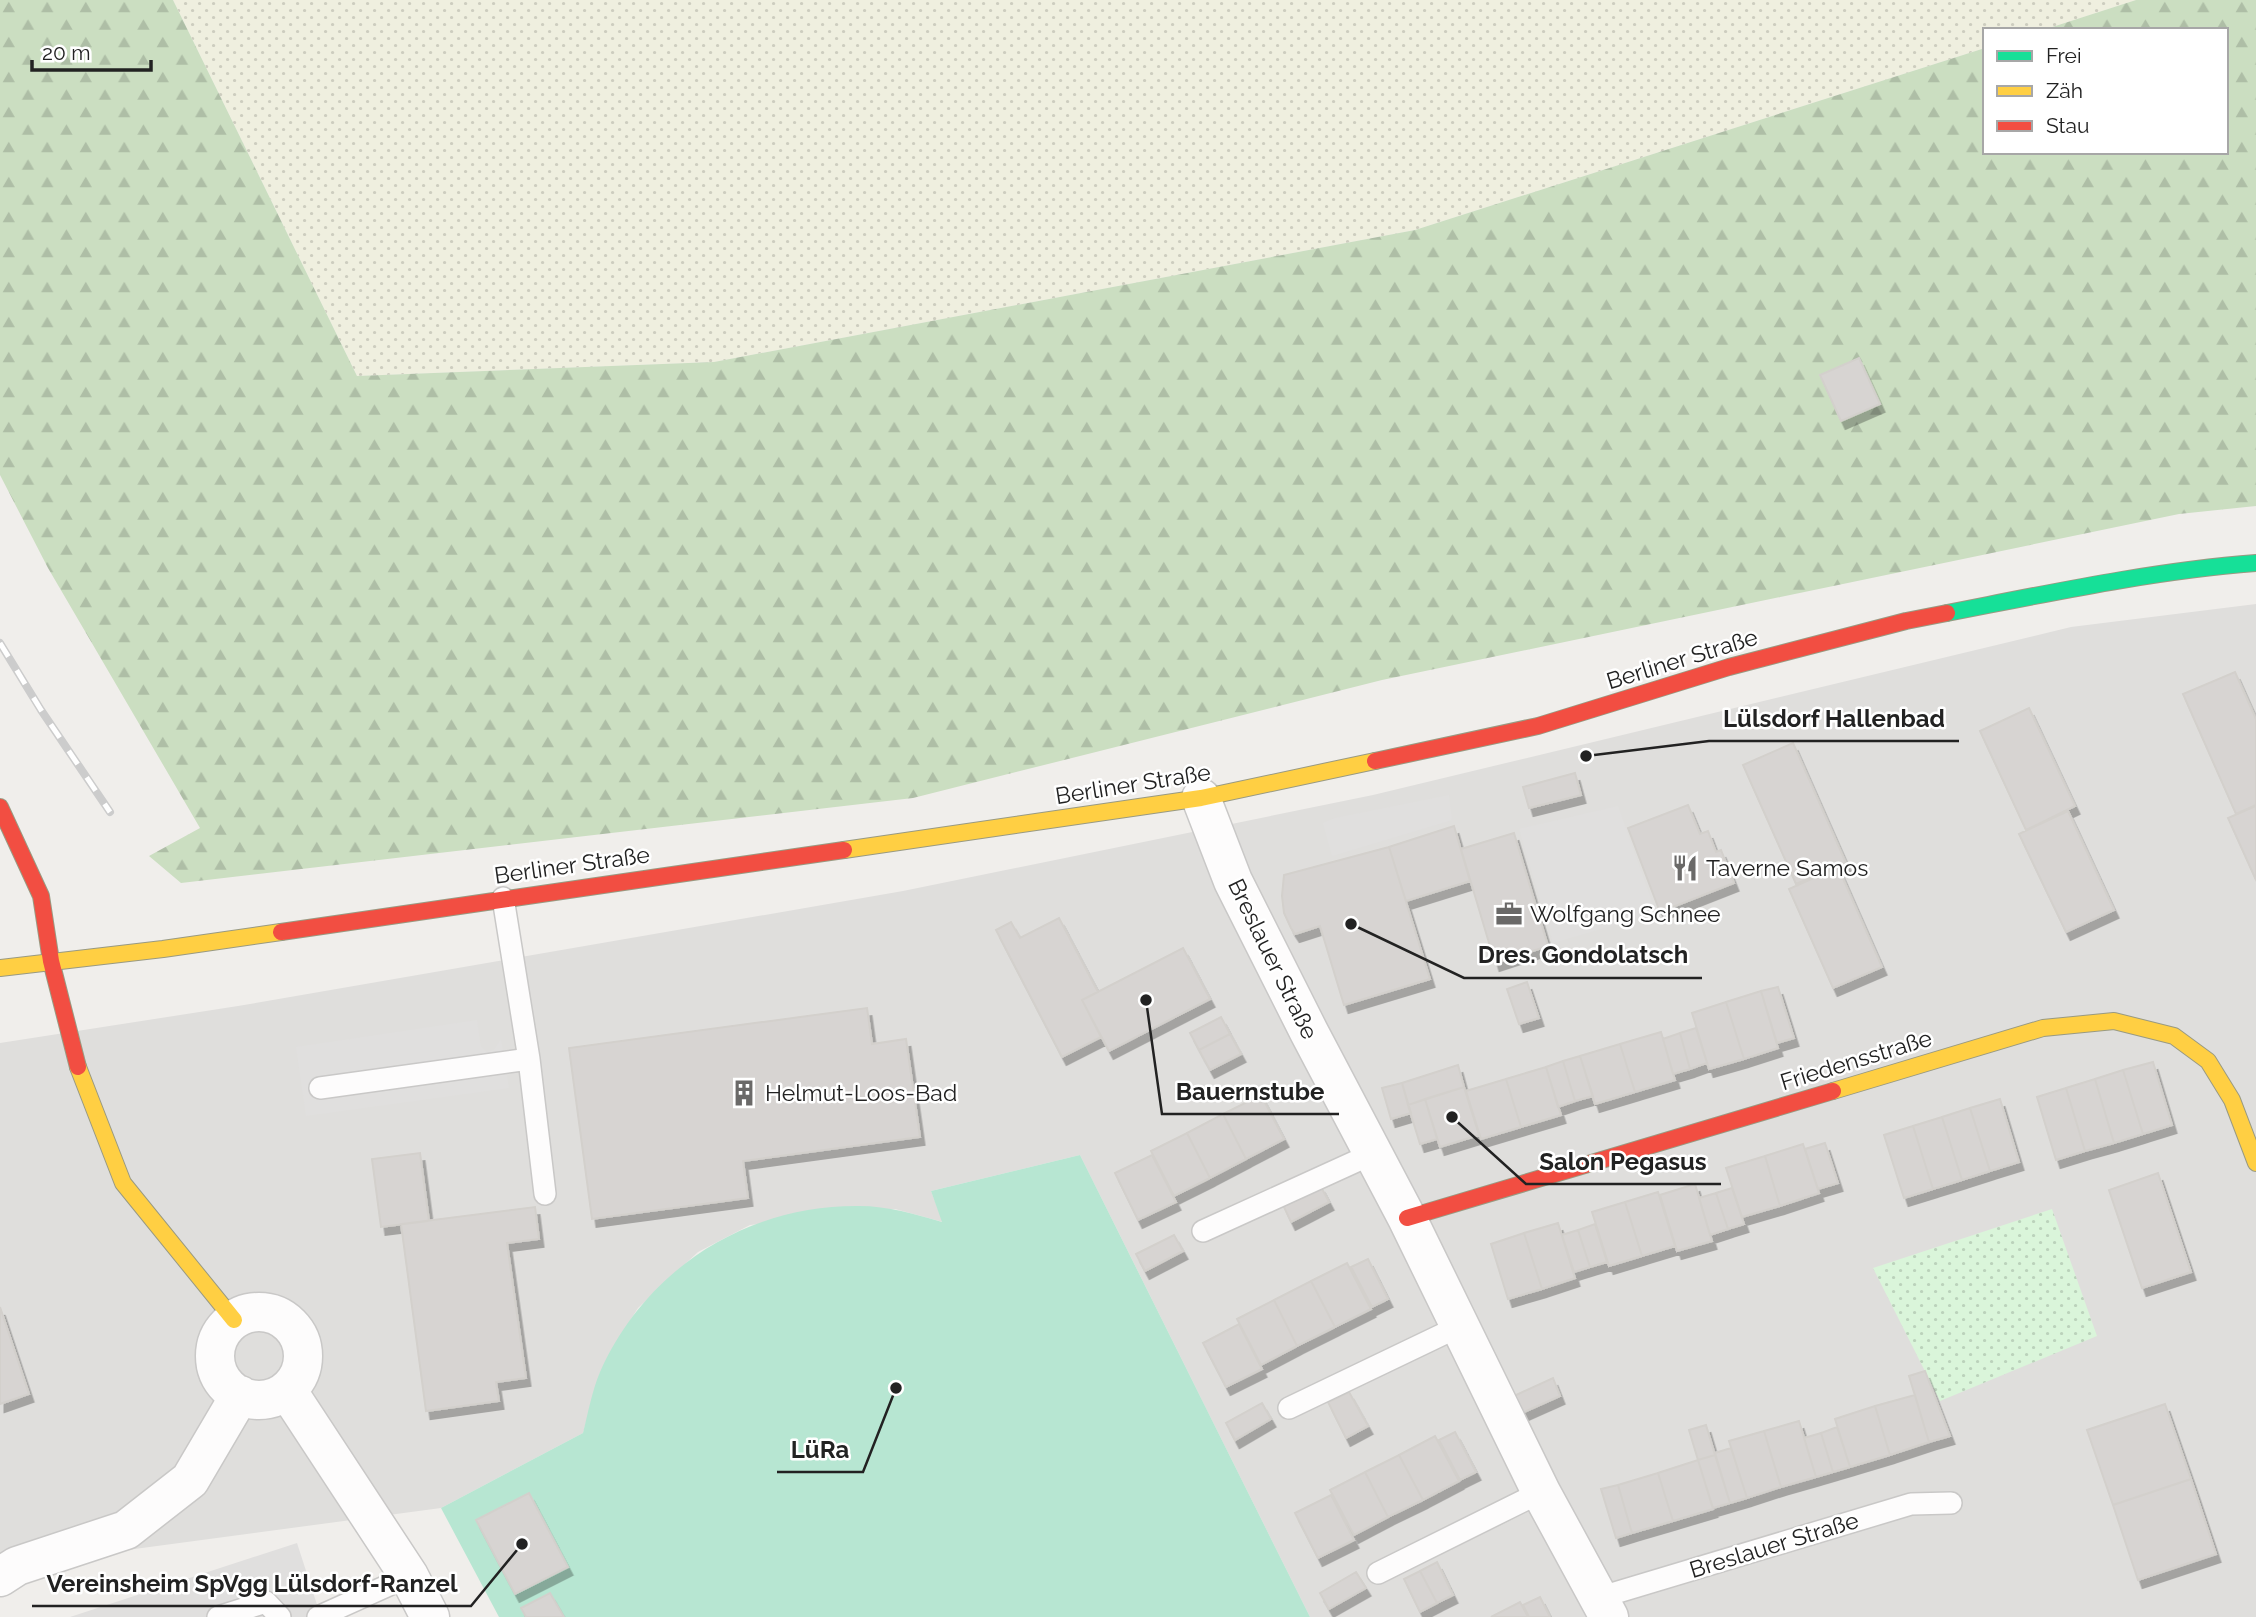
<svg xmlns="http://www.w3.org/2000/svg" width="2256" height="1617" font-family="Raleway,sans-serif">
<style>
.residential{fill:#dfdedc}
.farmland{fill:url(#farmland-dots)}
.forest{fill:url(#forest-firs)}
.park{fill:url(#park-dots)}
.pitch{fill:#b7e6d2}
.parking{fill:#e0dfde}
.building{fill:#d7d4d2;stroke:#d3d0cc;stroke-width:2;filter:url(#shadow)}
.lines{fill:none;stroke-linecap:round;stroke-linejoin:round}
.lane-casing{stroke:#c9c8c7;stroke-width:24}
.street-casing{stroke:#c9c8c7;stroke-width:41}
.fast-casing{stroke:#999a82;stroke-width:18}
.slow-casing{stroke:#999a82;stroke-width:18}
.jam-casing{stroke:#999a82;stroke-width:18}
.lane{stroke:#fdfcfc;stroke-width:21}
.street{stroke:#fdfcfc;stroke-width:38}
.fast{stroke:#16e098;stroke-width:16}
.slow{stroke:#ffcf43;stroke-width:16}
.jam{stroke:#f24e42;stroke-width:16}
.rail-casing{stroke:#ccc;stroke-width:8}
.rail{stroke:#fff;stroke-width:5;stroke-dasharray:16;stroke-linecap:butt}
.labels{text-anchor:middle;stroke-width:5;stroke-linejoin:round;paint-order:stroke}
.street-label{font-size:23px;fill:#222;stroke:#fff}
.poi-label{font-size:23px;fill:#222;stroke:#fff;text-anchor:start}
.leader{fill:none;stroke:#222;stroke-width:2.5}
.callout-dot{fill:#222;stroke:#fff;stroke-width:2.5}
.callout-label{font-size:24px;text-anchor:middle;font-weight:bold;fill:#222;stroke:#fff;stroke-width:5;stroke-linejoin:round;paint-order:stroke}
</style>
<defs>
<pattern id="farmland-dots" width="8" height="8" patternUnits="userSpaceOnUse" patternTransform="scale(1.75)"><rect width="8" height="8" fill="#efefdf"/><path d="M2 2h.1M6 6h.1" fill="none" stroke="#cdcdbf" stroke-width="1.8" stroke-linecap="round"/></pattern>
<pattern id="forest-firs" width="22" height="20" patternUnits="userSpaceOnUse" patternTransform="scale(1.75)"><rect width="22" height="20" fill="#cbdec1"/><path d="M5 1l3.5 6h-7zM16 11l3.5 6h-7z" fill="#aebea6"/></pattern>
<pattern id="park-dots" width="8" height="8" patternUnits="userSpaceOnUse" patternTransform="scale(1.75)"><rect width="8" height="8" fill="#daf5da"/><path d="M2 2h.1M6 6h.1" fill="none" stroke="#bbd2bb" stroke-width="1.8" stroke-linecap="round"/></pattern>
<filter id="shadow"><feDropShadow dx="4.5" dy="8" stdDeviation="0" flood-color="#0004"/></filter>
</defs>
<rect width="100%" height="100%" fill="#f0eeeb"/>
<path class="residential" d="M2256,604V1617H1310L1080,1155L931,1191L943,1222L895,1209L750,1225L698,1252L638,1308L617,1341L600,1373L583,1433L441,1508L0,1567V1043L238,1006L903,891L1373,795L2071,627Z"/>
<path class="farmland" d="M173,0H2136L2043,30H1985V48L1415,230L714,362L357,376Z"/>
<path class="forest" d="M0,0H173L357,376L714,362L1415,230L1985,48V152H2226V30H2043L2136,0H2256V506L2179,514L1382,680L913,798L181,883L149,856L200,828L48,568L0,475Z"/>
<path class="park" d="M2052,1209L2097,1336L1940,1401L1873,1268Z"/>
<path class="pitch" d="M1080,1155L1310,1617H499L441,1508L583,1433C588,1413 592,1391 600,1372C646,1269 746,1205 859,1206C888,1206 915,1214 942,1222L931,1191Z"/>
<path class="parking" d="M1449,795L1452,820L1332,856L1323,823L1335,818Z
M1618,806L1656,913L1553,943L1519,829Z
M477,1020L481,1047L487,1052L494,1050L501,1039L509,1088L306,1116L296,1047Z
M297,1543L321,1617H70Z"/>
<path class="building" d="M1859,358L1880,404L1841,421L1820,375Z
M2235,672L2256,719V805L2236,814L2183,694Z
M2029,708L2075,806L2026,830L1980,731Z
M1793,743L1846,863L1796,884L1743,765Z
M1575,773L1581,795L1529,808L1523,787Z
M1688,805L1700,834L1708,831L1716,852L1721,850L1734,883L1660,912L1628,828Z
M2256,806V880L2228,818Z
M2068,811L2114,910L2066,932L2019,834Z
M1454,826L1470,881L1406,901L1389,847Z
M1514,833L1548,946L1495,963L1461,849Z
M1389,847L1430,979L1344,1005L1320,926L1295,934L1291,928L1284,913L1282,896L1284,875Z
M1838,867L1882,967L1833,988L1789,889Z
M1059,918L1098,992L1082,1000L1101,1037L1062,1057L996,930L1011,922L1020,938Z
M1183,948L1210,999L1109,1051L1082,1000Z
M1527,982L1539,1018L1519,1024L1507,989Z
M1778,987L1794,1038L1777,1043L1761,991Z
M1761,991L1778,1048L1744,1059L1726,1002Z
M1726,1002L1744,1059L1709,1069L1692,1013Z
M867,1008L872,1044L906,1039L920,1137L743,1161L748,1198L592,1219L569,1048Z
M1221,1017L1230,1034L1199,1050L1190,1033Z
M1696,1028L1707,1063L1690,1069L1680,1033Z
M1661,1032L1675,1080L1635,1092L1620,1044Z
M1680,1033L1690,1069L1673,1074L1663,1039Z
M1230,1034L1241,1054L1210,1070L1199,1050Z
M1620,1044L1635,1092L1595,1104L1580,1056Z
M1580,1056L1593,1096L1575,1101L1563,1061Z
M1563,1061L1575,1101L1558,1107L1546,1067Z
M2153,1062L2172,1125L2143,1134L2123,1070Z
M1458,1065L1464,1087L1408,1105L1402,1083Z
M1546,1067L1561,1115L1521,1127L1506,1079Z
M2123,1070L2143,1134L2114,1143L2095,1079Z
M1506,1079L1521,1127L1481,1139L1466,1091Z
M2095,1079L2114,1143L2085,1151L2066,1088Z
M1402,1083L1411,1113L1391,1119L1382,1088Z
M1464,1087L1479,1135L1440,1147L1425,1099Z
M2066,1088L2085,1151L2056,1160L2037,1097Z
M1261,1095L1284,1139L1246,1159L1223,1114Z
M1425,1099L1437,1139L1420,1144L1408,1105Z
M2000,1099L2019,1162L1990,1171L1970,1108Z
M1970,1108L1990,1171L1962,1180L1942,1117Z
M1223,1114L1246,1159L1210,1178L1187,1133Z
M1942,1117L1962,1180L1933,1189L1913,1126Z
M1913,1126L1933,1189L1904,1198L1884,1135Z
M1187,1133L1210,1178L1174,1196L1151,1151Z
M1825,1143L1838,1183L1818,1189L1805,1149Z
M1803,1144L1819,1193L1780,1206L1765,1156Z
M420,1153L429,1221L381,1227L372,1159Z
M1152,1155L1176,1202L1138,1220L1115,1173Z
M1765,1156L1780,1206L1742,1217L1726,1168Z
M2158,1173L2191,1272L2142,1288L2109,1190Z
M1695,1184L1712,1241L1677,1251L1660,1195Z
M1320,1185L1329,1202L1291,1222L1283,1205Z
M1732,1188L1744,1224L1728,1229L1716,1193Z
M1658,1192L1675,1246L1642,1256L1625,1202Z
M1716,1193L1728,1229L1710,1235L1699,1198Z
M1625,1202L1642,1256L1609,1266L1592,1212Z
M535,1207L539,1239L507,1243L526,1378L496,1382L499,1401L426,1411L401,1224Z
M1558,1223L1575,1278L1542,1289L1524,1233Z
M1595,1224L1607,1262L1590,1267L1578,1230Z
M1578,1230L1590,1267L1574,1272L1562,1235Z
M1524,1233L1542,1289L1508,1299L1491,1244Z
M1174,1235L1183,1251L1145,1271L1136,1254Z
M1368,1259L1388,1299L1372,1307L1351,1267Z
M1347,1263L1371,1309L1335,1327L1311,1281Z
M1311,1281L1335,1327L1297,1346L1274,1300Z
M1274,1300L1297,1346L1261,1365L1237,1319Z
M0,1307L29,1394L0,1404Z
M1239,1324L1262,1369L1226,1387L1203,1343Z
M1925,1371L1950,1436L1929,1442L1909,1376Z
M1553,1378L1560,1396L1522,1413L1514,1396Z
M1349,1392L1368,1426L1346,1438L1328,1402Z
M1915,1395L1929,1442L1890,1455L1875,1406Z
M1262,1403L1271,1419L1235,1440L1226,1423Z
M2165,1404L2191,1479L2113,1505L2087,1430Z
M1875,1406L1890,1455L1850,1467L1835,1419Z
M1799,1421L1816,1477L1781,1487L1764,1431Z
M1706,1425L1715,1455L1698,1460L1689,1430Z
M1837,1427L1850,1467L1833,1472L1821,1433Z
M1764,1431L1781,1487L1747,1498L1729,1441Z
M1455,1432L1476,1472L1460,1480L1439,1440Z
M1821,1433L1833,1472L1816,1477L1804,1438Z
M1435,1436L1459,1481L1423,1500L1399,1455Z
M1731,1448L1747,1498L1730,1503L1715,1453Z
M1399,1455L1423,1500L1388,1517L1365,1472Z
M1715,1455L1730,1503L1713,1508L1698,1460Z
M1698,1460L1713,1509L1673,1521L1658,1473Z
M1365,1472L1388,1517L1354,1535L1330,1490Z
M1658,1473L1673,1521L1632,1533L1618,1485Z
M2191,1479L2216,1554L2138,1580L2113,1505Z
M1618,1485L1632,1533L1616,1538L1601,1489Z
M529,1493L568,1567L515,1594L476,1520Z
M1331,1495L1354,1540L1318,1558L1295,1513Z
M1437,1562L1453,1595L1437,1603L1420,1571Z
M1420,1571L1437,1603L1420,1612L1404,1579Z
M1356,1572L1366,1588L1329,1609L1320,1593Z
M550,1593L564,1617H526L521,1608Z
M1540,1597L1550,1617H1529L1523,1605Z
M1520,1602L1528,1617H1491Z"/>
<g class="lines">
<g class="lane-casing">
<path id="lane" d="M503,898L529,1059L545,1194
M320,1088L529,1059
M1203,1231L1372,1154
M1289,1408L1458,1327
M1378,1573L1541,1492
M1598,1598L1911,1504L1951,1503
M218,1617L266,1602L280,1617
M318,1617L409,1576"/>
</g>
<g class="street-casing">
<path id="street" d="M1201,798L1233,881L1309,1032L1407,1218L1541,1492L1609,1617
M215 1356a44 44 0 1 1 88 0a44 44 0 1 1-88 0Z
M287,1390L409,1576L430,1617
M0,1577L17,1566L126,1530L190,1480L240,1395"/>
</g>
<g class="fast-casing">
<path id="fast" d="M1947,613C2050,593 2152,571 2256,563"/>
</g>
<g class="slow-casing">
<path id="slow" d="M844,850L1201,798L1375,761
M0,968L163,949L281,932
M78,1067L123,1183L234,1320
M1833,1091L2043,1028L2114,1021L2174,1036L2208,1061L2232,1100L2256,1163"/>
</g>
<g class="jam-casing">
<path id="jam" d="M1375,761L1538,726L1729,667L1906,621L1947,613
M0,807L41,896L51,961L78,1067
M281,932L844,850
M1407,1218L1833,1091"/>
</g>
<use href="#lane" class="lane"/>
<use href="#street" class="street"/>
<use href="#fast" class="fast"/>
<use href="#slow" class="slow"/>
<use href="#jam" class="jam"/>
<g class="rail-casing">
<path id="rail" d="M0,643L41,710L110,812"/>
</g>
<use href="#rail" class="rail"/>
</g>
<defs>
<g id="restaurant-bare" transform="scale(2.1)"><path d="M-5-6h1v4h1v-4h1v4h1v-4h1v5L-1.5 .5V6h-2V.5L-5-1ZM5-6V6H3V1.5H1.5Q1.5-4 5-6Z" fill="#6a6968" stroke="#fff" stroke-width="2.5" paint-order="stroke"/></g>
<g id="office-bare" transform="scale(2.1)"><path d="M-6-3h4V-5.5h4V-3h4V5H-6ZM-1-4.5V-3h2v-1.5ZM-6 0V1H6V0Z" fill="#6a6968" stroke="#fff" stroke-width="2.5" paint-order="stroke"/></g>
<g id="building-bare" transform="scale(2.1)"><path d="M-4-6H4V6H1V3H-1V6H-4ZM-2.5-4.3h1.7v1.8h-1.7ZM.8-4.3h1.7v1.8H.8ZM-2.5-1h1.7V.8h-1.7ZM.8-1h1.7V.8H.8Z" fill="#6a6968" stroke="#fff" stroke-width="2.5" paint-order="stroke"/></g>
</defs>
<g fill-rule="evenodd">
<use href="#restaurant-bare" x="1685" y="868"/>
<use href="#office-bare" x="1509" y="914"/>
<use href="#building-bare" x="744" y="1093"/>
</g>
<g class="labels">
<g class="street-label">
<text transform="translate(1682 659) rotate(-17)" y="8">Berliner Straße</text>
<text transform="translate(1133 784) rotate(-9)" y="8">Berliner Straße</text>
<text transform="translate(572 865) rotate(-8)" y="8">Berliner Straße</text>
<text transform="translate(1273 959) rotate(64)" y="8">Breslauer Straße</text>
<text transform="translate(1856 1060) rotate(-17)" y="8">Friedensstraße</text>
<text transform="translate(1774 1545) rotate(-17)" y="8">Breslauer Straße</text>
</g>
<g class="poi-label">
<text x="1706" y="876">Taverne Samos</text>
<text x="1530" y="922">Wolfgang Schnee</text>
<text x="765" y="1101">Helmut-Loos-Bad</text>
</g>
</g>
<path class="leader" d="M1586 756L1709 741H1959M1351 924L1464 978H1702M1146 1000L1162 1114H1339M1452 1117L1526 1184H1721M896 1388L863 1472H777M522 1544L471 1606H32"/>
<g class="callout-dot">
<circle cx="1586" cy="756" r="7"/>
<circle cx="1351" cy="924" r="7"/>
<circle cx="1146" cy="1000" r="7"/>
<circle cx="1452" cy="1117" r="7"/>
<circle cx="896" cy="1388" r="7"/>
<circle cx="522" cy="1544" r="7"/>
</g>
<g class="callout-label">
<text x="1834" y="727">Lülsdorf Hallenbad</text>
<text x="1583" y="963">Dres. Gondolatsch</text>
<text x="1250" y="1100">Bauernstube</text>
<text x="1623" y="1170">Salon Pegasus</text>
<text x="820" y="1458">LüRa</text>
<text x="252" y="1592">Vereinsheim SpVgg Lülsdorf-Ranzel</text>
</g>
<rect x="1983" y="28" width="245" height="126" fill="#ffffff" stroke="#a7a7a7" stroke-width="2"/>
<rect x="1997" y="51" width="35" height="10" fill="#16e098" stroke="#a7a7a7" stroke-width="2"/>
<text x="2046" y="63" font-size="21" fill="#222222">Frei</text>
<rect x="1997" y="86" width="35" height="10" fill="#ffcf43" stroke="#a7a7a7" stroke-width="2"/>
<text x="2046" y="98" font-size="21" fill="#222222">Zäh</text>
<rect x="1997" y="121" width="35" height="10" fill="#f24e42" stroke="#a7a7a7" stroke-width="2"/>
<text x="2046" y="133" font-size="21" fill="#222222">Stau</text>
<path d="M32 60v10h119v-10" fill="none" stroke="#222222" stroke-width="3.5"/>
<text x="42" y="60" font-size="21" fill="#222222" stroke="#ffffff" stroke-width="5" paint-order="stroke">20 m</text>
</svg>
